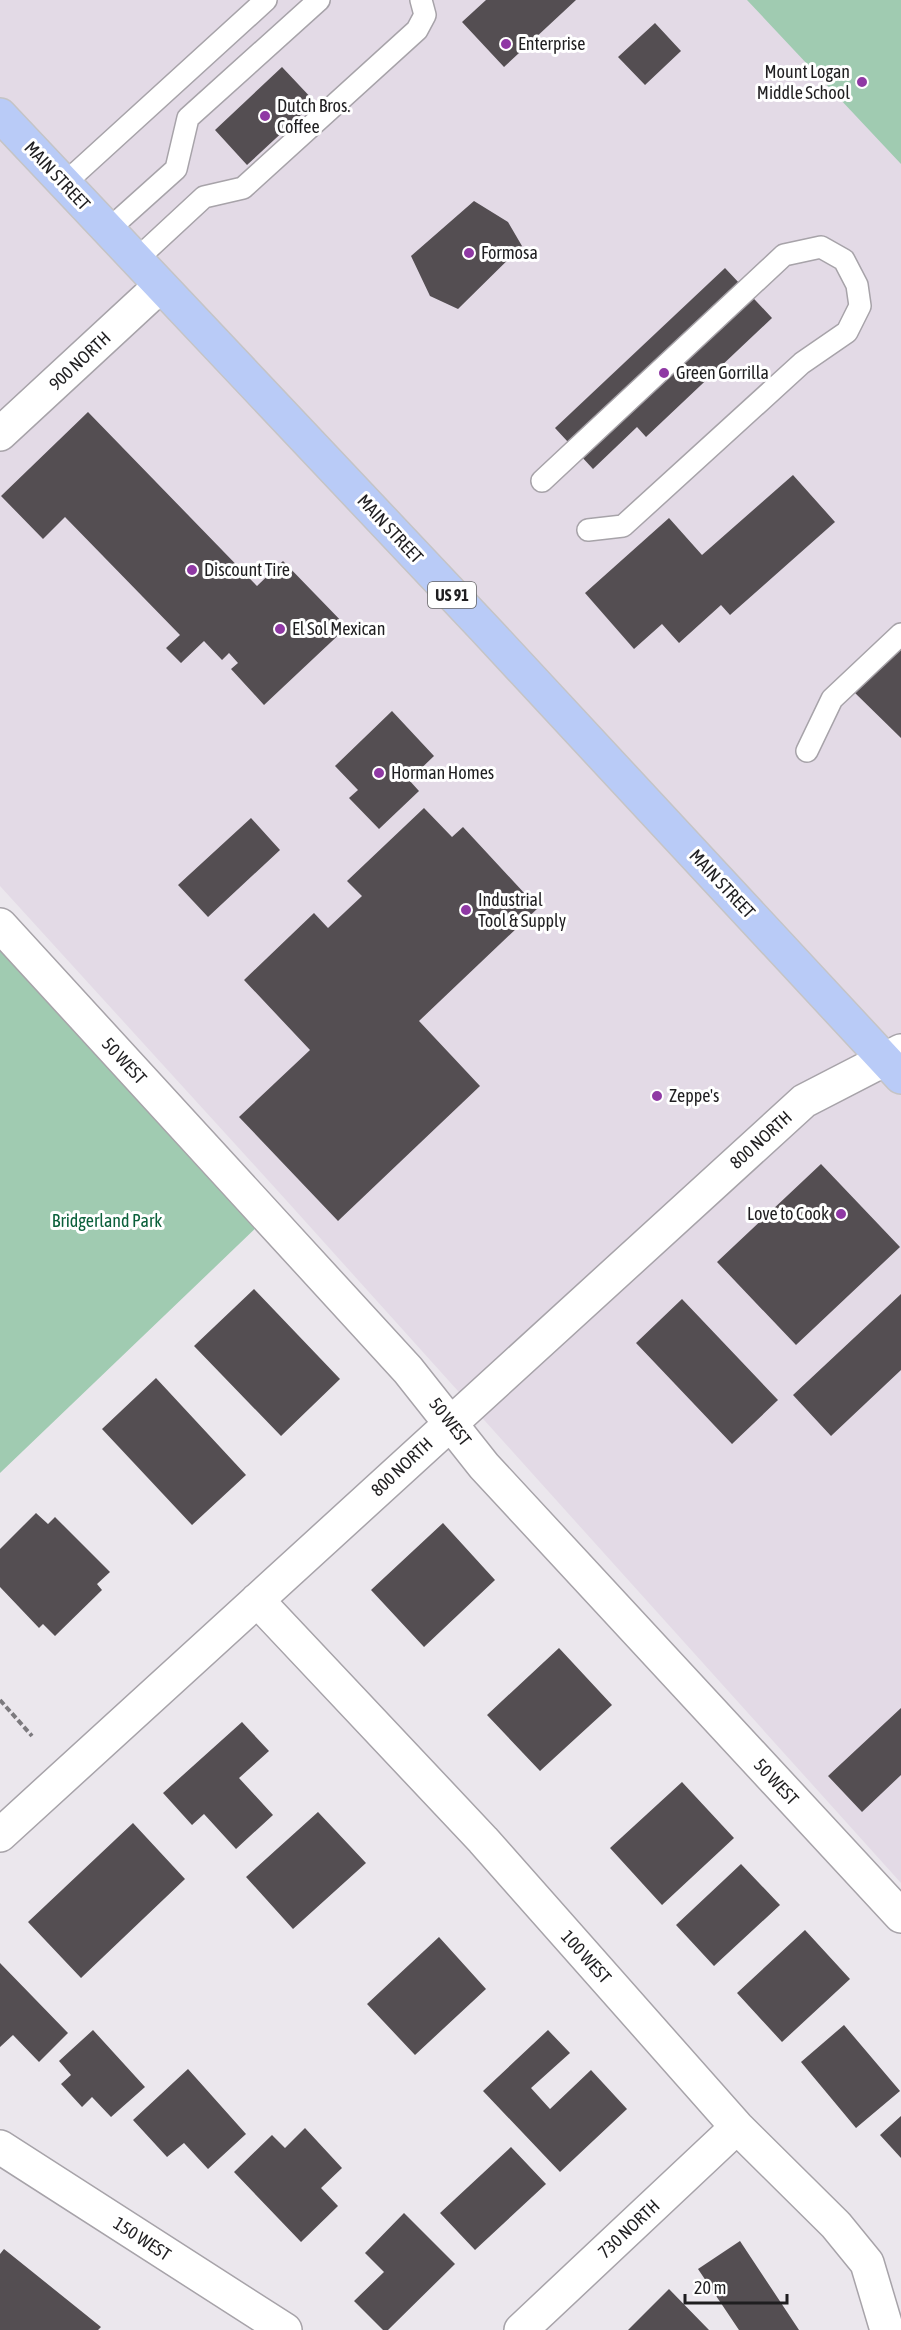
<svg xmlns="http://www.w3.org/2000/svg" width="901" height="2330" font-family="'Asap Condensed',sans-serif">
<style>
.built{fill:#e3dae6}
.green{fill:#a0cbb1}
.building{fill:#544e52}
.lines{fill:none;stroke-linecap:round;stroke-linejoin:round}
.service-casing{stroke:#a7a3a9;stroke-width:24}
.minor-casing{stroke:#a7a3a9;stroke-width:36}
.primary-casing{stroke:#c5c4c5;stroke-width:36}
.path{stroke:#7c7a7e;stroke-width:4;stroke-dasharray:6 3;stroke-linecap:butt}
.service{stroke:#fff;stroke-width:21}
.minor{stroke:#fff;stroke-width:33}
.primary{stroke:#b9cbf7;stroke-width:33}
.poi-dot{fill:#8f38a4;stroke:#fff;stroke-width:2}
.labels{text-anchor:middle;stroke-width:6;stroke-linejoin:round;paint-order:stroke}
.shield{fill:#fff;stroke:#626263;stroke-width:1.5}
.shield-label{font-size:16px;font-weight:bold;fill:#1f1e20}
.poi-label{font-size:18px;fill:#1f1e20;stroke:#fff;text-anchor:start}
.street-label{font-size:18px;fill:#1f1e20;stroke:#fff}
.park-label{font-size:18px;fill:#0b603b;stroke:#fff}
</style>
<rect width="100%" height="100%" fill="#ebe7ed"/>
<path class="built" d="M0,0H901V1883L286,1200L0,886Z"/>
<path class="green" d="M747,0H901V164Z
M0,948L259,1225L0,1473Z"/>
<path class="building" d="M486,0H576L504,67L462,22Z
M655,23L681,51L645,85L618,57Z
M282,67L315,102L247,165L215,130Z
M474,201L508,222L522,246L458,309L430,296L411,256Z
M725,268L772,318L646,437L637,427L593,469L555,428Z
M88,412L257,586L283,561L347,627L264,705L231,669L238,663L229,653L222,660L204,641L181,663L166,648L180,635L65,517L43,539L1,496Z
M793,475L835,522L730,615L721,605L679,643L662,624L634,649L585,593L669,518L702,555Z
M901,642V738L853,691Z
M392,711L434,756L409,780L419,791L379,829L349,798L358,790L335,766Z
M424,808L452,837L463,827L538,908L419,1021L480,1086L338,1221L239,1117L310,1050L244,980L314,913L328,928L362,896L347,881Z
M251,818L280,850L208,917L178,885Z
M821,1164L900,1247L796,1345L717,1262Z
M254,1289L340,1379L281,1436L194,1346Z
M901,1294V1370L831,1436L793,1395Z
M682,1299L778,1400L732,1444L636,1343Z
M156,1378L246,1475L192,1525L102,1429Z
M36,1513L48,1524L55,1517L110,1572L97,1584L102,1590L55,1636L43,1624L39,1628L0,1587V1549Z
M443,1523L495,1580L424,1647L371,1590Z
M559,1648L612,1705L540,1771L487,1715Z
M901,1708V1775L862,1812L828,1776Z
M242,1722L269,1751L239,1778L273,1815L236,1849L204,1814L192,1825L163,1793Z
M682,1782L734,1838L662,1905L610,1848Z
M318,1812L366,1863L293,1929L246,1877Z
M133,1823L185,1879L81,1978L28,1922Z
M741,1864L780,1905L714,1966L676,1925Z
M805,1930L850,1979L782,2042L737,1993Z
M439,1937L486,1989L415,2055L367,2004Z
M0,1963L68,2033L39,2062L13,2035L0,2047Z
M844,2025L900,2091L856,2128L801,2062Z
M93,2030L145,2087L111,2117L92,2097L82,2107L61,2084L71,2075L59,2061Z
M548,2030L570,2053L531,2088L550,2109L591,2070L627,2109L560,2172L483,2091Z
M188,2069L246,2134L208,2169L184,2143L167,2157L133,2120Z
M901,2116V2158L880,2135Z
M305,2128L342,2168L321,2188L338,2206L301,2242L234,2172L272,2135L285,2148Z
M511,2147L546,2184L475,2250L440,2213Z
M404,2213L455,2264L388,2330H383L354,2301L384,2272L365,2253Z
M740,2241L799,2330H739L698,2269Z
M4,2249L101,2327L98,2330H0V2254Z
M669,2289L709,2330H628Z"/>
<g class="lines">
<g class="service-casing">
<path id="service" d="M64,184L266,0
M108,230L176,169L188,118L319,0
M136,260L204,197L243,188L417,30L425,15L421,0
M542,481L784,255L821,247L844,260L857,285L860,306L847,332L802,363L623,526L588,530
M807,751L832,699L901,634"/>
</g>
<g class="minor-casing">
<path id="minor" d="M0,434L160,286
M0,925L408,1370L484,1466L901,1916
M257,1600L483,1840L737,2127L836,2225L867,2263L887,2330
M0,1835L804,1101L901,1051
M0,2147L285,2330
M521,2330L737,2127"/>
</g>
<g class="primary-casing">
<path id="primary" d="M0,115L484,628L901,1077"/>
</g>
<path class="path" d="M0,1700L32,1736"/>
<use href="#service" class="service"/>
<use href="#minor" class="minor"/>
<use href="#primary" class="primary"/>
</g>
<g class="poi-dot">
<circle cx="506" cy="44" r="6"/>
<circle cx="862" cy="82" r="6"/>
<circle cx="265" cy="116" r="6"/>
<circle cx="469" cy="253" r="6"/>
<circle cx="664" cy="373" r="6"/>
<circle cx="192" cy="570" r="6"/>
<circle cx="280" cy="629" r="6"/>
<circle cx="379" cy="773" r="6"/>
<circle cx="466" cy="910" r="6"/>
<circle cx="657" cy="1096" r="6"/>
<circle cx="841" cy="1214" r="6"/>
</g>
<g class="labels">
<rect class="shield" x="428" y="582" width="48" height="26" rx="4.5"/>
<g class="shield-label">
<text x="452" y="601">US 91</text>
</g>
<g class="poi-label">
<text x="518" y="50">Enterprise</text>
<text x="850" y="78" text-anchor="end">Mount Logan<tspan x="850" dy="21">Middle School</tspan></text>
<text x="277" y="112">Dutch Bros.<tspan x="277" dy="21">Coffee</tspan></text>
<text x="481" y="259">Formosa</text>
<text x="676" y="379">Green Gorrilla</text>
<text x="204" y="576">Discount Tire</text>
<text x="292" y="635">El Sol Mexican</text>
<text x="391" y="779">Horman Homes</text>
<text x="478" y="906">Industrial<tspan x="478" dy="21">Tool &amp; Supply</tspan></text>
<text x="669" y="1102">Zeppe's</text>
<text x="829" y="1220" text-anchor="end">Love to Cook</text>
</g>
<g class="street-label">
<text transform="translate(57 176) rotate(47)" y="6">MAIN STREET</text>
<text transform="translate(80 361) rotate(-43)" y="6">900 NORTH</text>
<text transform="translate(390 529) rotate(47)" y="6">MAIN STREET</text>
<text transform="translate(722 884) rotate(47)" y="6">MAIN STREET</text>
<text transform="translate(124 1061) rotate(47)" y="6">50 WEST</text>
<text transform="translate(761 1140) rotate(-42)" y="6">800 NORTH</text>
<text transform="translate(450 1422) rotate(52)" y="6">50 WEST</text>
<text transform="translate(402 1467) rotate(-43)" y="6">800 NORTH</text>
<text transform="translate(776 1782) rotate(47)" y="6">50 WEST</text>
<text transform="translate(586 1957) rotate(48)" y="6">100 WEST</text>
<text transform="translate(629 2229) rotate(-43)" y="6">730 NORTH</text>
<text transform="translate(142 2239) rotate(33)" y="6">150 WEST</text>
</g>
<g class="park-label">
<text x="107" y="1227">Bridgerland Park</text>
</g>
</g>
<path d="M685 2294v9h102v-9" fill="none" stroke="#1f1e20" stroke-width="3"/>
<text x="694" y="2294" font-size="18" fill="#1f1e20" stroke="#ffffff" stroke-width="4.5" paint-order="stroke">20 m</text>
</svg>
